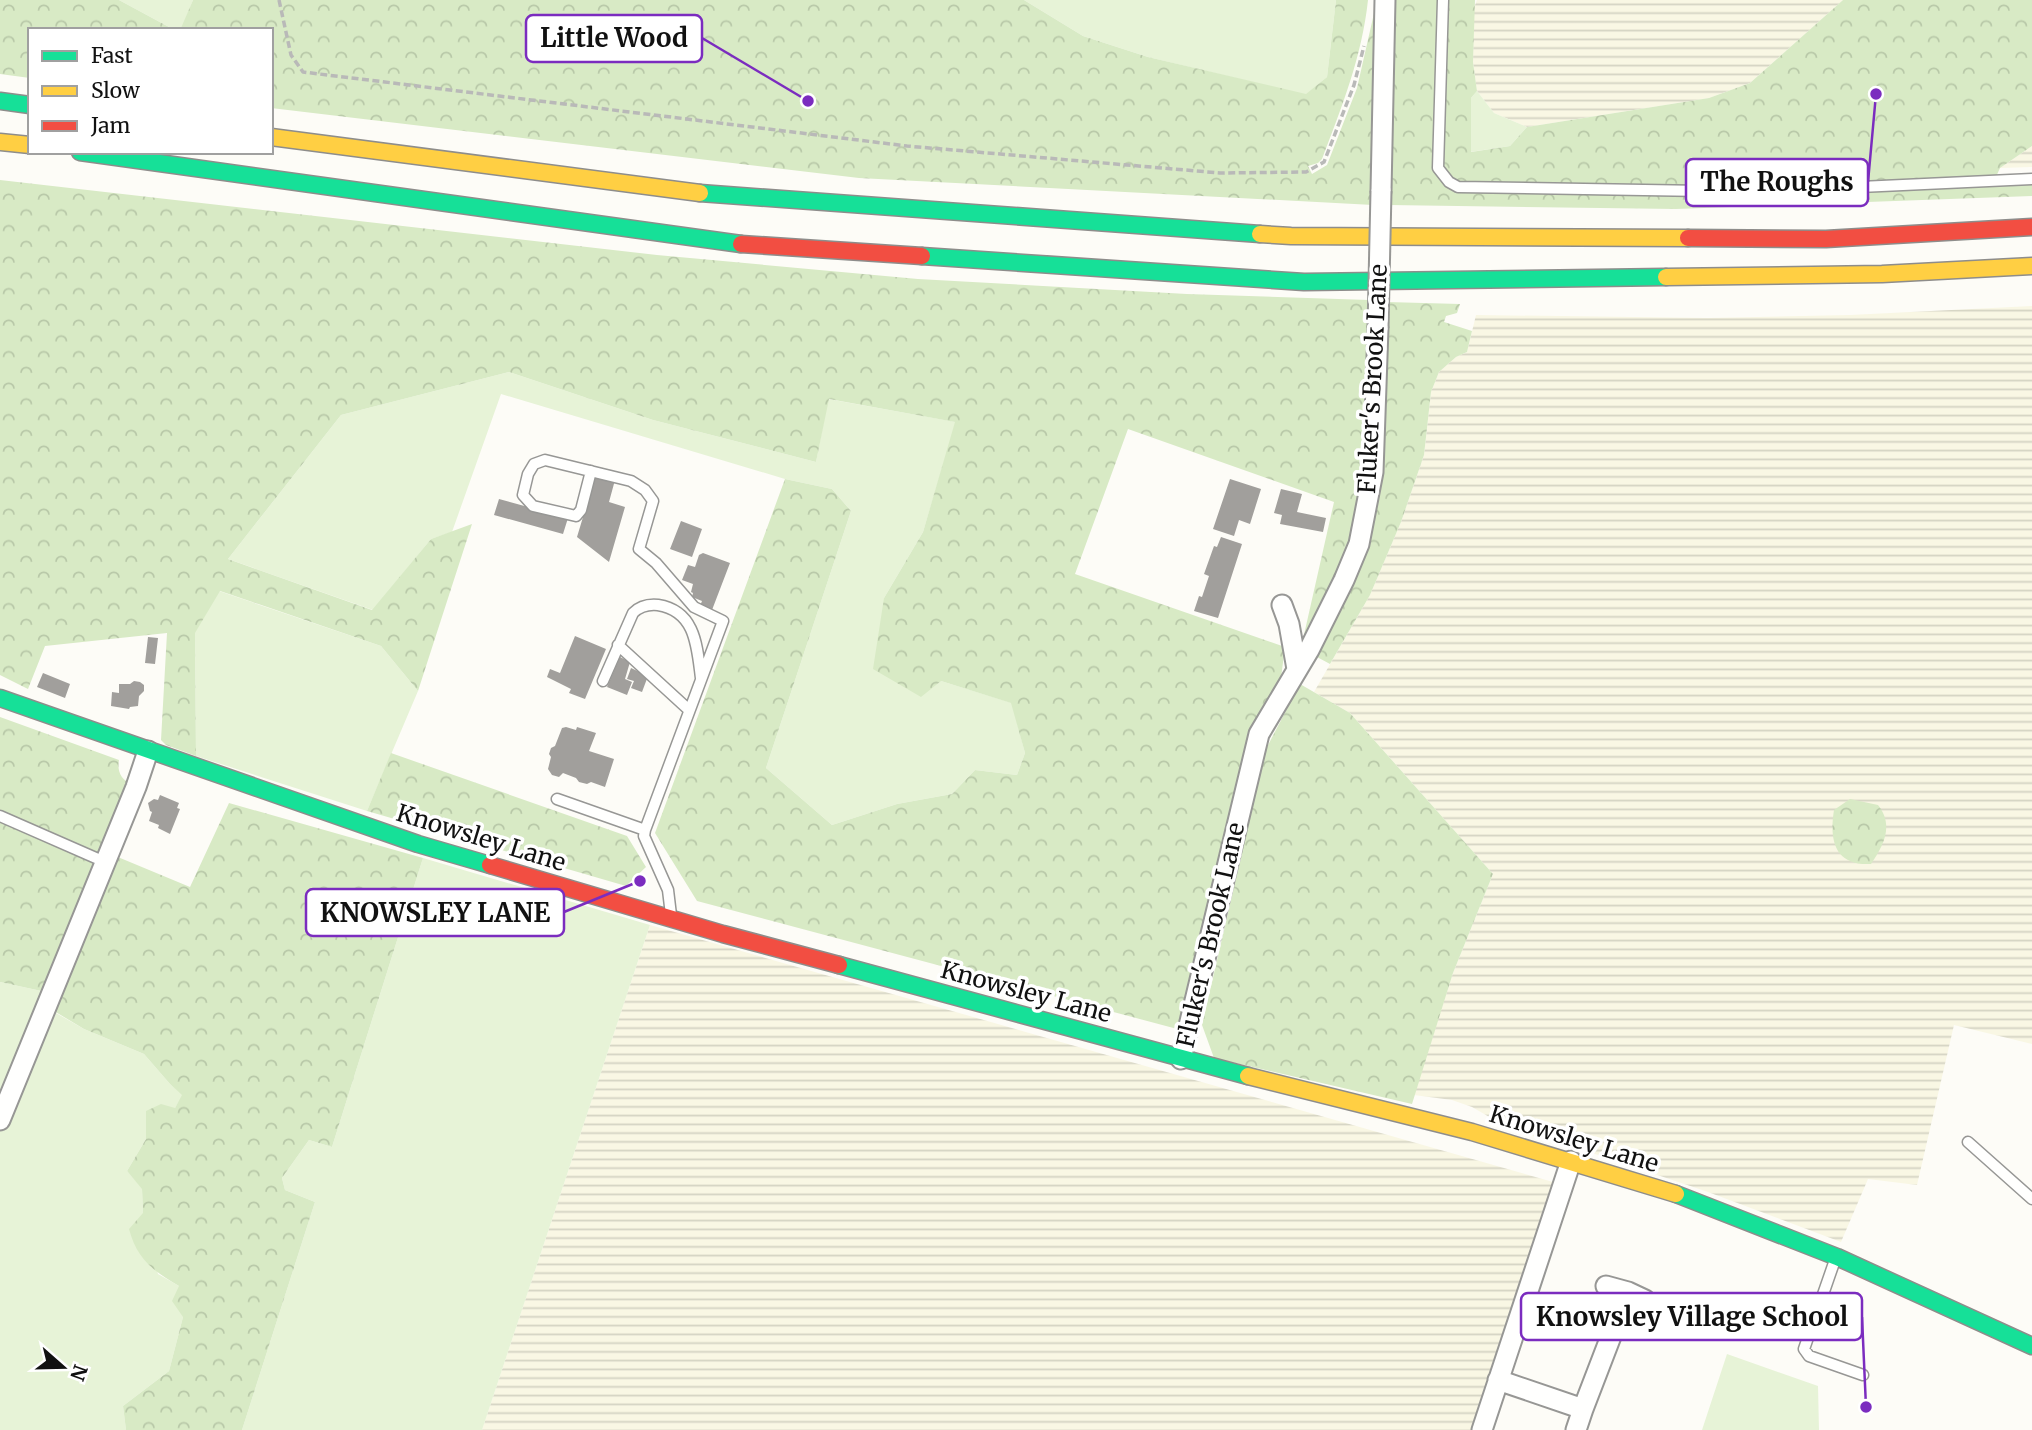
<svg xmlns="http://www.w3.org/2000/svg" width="2032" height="1430" font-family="Merriweather,serif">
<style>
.farmland{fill:url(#farmland-rules)}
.grass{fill:#e7f3d7}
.forest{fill:url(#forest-crowns)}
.building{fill:#a19f9c}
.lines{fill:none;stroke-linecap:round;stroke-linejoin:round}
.lane-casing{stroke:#979795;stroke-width:13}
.street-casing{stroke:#979795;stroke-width:23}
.fast-casing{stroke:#8e8d8b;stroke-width:19}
.slow-casing{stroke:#8e8d8b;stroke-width:19}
.jam-casing{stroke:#8e8d8b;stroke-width:19}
.path{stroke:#b9b9b8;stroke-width:3.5;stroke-dasharray:7 3.5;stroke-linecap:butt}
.lane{stroke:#fffffe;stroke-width:10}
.street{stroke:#fffffe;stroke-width:19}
.fast{stroke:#16e098;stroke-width:16}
.slow{stroke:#ffcf43;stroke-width:16}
.jam{stroke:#f24e42;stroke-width:16}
.street-bridge-casing{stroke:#979795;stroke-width:23;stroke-linecap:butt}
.street-bridge{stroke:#fffffe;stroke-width:19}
.labels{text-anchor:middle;stroke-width:7;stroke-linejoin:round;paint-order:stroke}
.street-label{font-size:24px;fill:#111;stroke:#fff}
.leader{fill:none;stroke:#7b2cbf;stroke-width:2.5}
.callout-dot{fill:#7b2cbf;stroke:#fff;stroke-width:2.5}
.callout{fill:#fff;stroke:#7b2cbf;stroke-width:2.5}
.callout-label{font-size:26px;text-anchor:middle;font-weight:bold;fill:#111}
</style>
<defs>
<pattern id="farmland-rules" width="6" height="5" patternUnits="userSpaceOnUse" patternTransform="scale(1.75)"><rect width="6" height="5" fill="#f9f7e4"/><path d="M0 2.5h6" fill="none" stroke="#d4d3c3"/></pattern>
<pattern id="forest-crowns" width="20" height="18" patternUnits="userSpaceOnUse" patternTransform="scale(1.75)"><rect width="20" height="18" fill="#d8eac5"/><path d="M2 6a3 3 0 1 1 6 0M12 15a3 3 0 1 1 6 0" fill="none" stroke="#b8c8a8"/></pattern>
</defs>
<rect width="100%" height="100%" fill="#fdfcf7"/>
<path class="farmland" d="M1477,0H1843L1750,83L1709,98L1527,127L1494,113L1477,91L1473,62L1474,8Z
M2032,146V167L2000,168Z
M2032,306V1044L1954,1025L1917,1185L1868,1179L1841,1242L1708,1192L1592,1153L1512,1130L1472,1107L1452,1100L1414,1095L1453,973L1493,874L1350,713L1314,692L1370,595L1401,522L1424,455L1431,392L1439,372L1456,357L1467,352L1476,315L1708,318L1850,315Z
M650,925L1553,1182L1472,1430H482Z"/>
<path class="grass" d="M119,0H193L182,28L169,27Z
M1024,0H1336L1327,77L1306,95L1148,57L1083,36Z
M1477,91L1494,113L1527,127L1510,146L1470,152L1471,98Z
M509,372L653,420L816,462L828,399L956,422L923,532L884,598L941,681L1012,703L1025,753L1017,775L975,770L952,794L897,804L832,825L766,768L851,511L832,489L785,479L501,394L452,532L431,539L373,610L228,559L341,415Z
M219,591L381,646L418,691L367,811L196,756L195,632Z
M423,858L650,925L482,1430H242L315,1202L285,1190L282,1178L309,1140L332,1147Z
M0,982L46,992L0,1105Z
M49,1009L84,1029L144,1054L170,1084L183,1095L175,1108L146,1139L127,1171L142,1188L143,1213L158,1274L179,1286L183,1317L169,1371L123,1406L126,1430H0V1130Z
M1727,1354L1818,1386L1819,1430H1702Z"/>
<path class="forest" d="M0,0H119L169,27L181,28L193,0H1024L1083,36L1148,57L1306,94L1327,77L1336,0H1368C1362,56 1342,107 1322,159L1318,163L1308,166L1312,174L1327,165L1357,88L1377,0L1373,205L859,178L271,108V30H30V78L0,74Z
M1391,0H1438L1433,157C1434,175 1441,185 1457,191L1440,164L1447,0H1475L1473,62L1477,91L1471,98V152L1510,146L1527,127L1709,98L1750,83L1843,0H2032V146L2000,168L1995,179L2032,180V196L1676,209L1389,205Z
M0,180L657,255L918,279L1187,294L1369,300L1365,474L1349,555L1301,648L1334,502L1128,429L1075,574L1285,647L1281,678L1181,1030L697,901L655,833L785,479L832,489L851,511L766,768L832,825L897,804L952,794L975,770L1017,775L1025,753L1011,703L941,681L921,697L873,669L884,598L923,532L955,422L829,399L816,462L653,420L509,372L341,415L228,559L372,610L431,539L472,524L418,691L381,646L220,591L195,633L196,756L166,745L161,740L167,633L45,646L28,689L0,675Z
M1387,302L1460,304L1457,313L1446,316L1444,322L1472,331L1467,352L1456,357L1439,372L1431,392L1424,455L1401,522L1370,595L1330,664L1317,657L1316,650L1380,476L1385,437Z
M1300,684L1350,713L1493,874L1453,973L1412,1104L1214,1058L1202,1025L1266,749Z
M0,717L119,760C117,772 121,779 132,785L46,992L0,982Z
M391,753L627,836L646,867L626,886L367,811Z
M1850,799L1878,805C1894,825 1884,845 1871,864C1835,866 1829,841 1834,810Z
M229,803L423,858L332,1147L309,1140L282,1178L285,1190L315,1202L242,1430H126L123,1406L169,1371L183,1317L172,1301L179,1286C153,1271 137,1259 129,1229L143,1213L142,1189L127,1171L146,1139V1111L161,1104L175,1108L182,1095L170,1084L144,1054L84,1029L54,1011L113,855L190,887Z"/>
<path class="building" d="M596,474L615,480L609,502L625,507L609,562L577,537Z
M1230,479L1261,489L1250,524L1239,520L1234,536L1213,529Z
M1281,489L1302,494L1297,512L1326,518L1323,532L1280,524L1282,515L1274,513Z
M499,499L568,518L563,534L494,515Z
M681,521L702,529L692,557L670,549Z
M1221,537L1242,544L1218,618L1194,611L1199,596L1202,597L1209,576L1204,574L1214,546L1217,547Z
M703,553L730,563L712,610L700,606L702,601L692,597L693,593L691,592L693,584L682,580L688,565L695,567L699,555Z
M575,636L606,649L585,699L569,693L571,689L547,677L550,669L560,673Z
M148,637L158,638L155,664L145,663Z
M620,657L630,662L625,679L632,682L627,695L607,687Z
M631,668L648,676L642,692L631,688L634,681L627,679Z
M43,673L70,684L65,698L37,687Z
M134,681L140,682L144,685V691L139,696L138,706L130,707L129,709L111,706L112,692L119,693V684H130Z
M566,727L576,730L577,727L596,733L589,751L614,759L605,787L591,782L587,784L579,782L576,778L563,773L559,777L552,775L548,769L551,757L549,754L551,748L555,746L562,728Z
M160,795L179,803L177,808L180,809L170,834L158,828L159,825L149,821L152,812L150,811L148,803L154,799L158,800Z"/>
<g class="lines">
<g class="lane-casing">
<path id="lane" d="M1443,0L1438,168L1449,182L1458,187L1704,191L1817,189L2032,179
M591,471L581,510L576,516L533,506L523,495L528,474L534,464L545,460L631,481L645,490L653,501L639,549L656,563L694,607L723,621L645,830L644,836L668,890L671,915
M618,645L689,710
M603,681L633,613C640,606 648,604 658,605C696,611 697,647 701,678
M557,799L645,830
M0,816L105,862
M1968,1142L2032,1199
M1836,1257L1804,1349L1809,1356L1863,1375"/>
</g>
<g class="street-casing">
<path id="street" d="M1381,191L1385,0
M1282,605L1289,624L1297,669
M1181,1059L1259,734L1309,650L1344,580L1359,544L1373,472L1378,328
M0,1120L136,787L148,751
M1606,1286L1628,1292L1645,1300
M1498,1380L1583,1409L1628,1292
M1482,1430L1571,1161
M1576,1430L1583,1409"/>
</g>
<g class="fast-casing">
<path id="fast" d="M0,101L30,105
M80,152L741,244
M700,193L1260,234
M922,256L1304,282L1666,277
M0,698L418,844L490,865
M839,965L1248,1076
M1676,1194L1837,1257L2032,1346"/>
</g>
<g class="slow-casing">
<path id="slow" d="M271,137L700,193
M0,142L30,145
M1260,234L1291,236L1688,238
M1666,277L1882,274L2032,266
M1248,1076L1472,1132L1676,1194"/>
</g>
<g class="jam-casing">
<path id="jam" d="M1688,238L1826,239L2032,227
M741,244L922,256
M490,865L723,934L839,965"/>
</g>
<path class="path" d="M279,0L291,55L303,72L907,146L1220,173L1306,172L1324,162L1354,85L1364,46"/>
<use href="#lane" class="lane"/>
<use href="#street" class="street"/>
<use href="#fast" class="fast"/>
<use href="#slow" class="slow"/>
<use href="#jam" class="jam"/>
<g class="street-bridge-casing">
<path id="street-bridge" d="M1378,328L1381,191"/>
</g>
<use href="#street-bridge" class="street-bridge"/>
</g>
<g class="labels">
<g class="street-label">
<text transform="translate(1373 379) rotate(-87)" y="8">Fluker's Brook Lane</text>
<text transform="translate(481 838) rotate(17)" y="8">Knowsley Lane</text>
<text transform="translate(1211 935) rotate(-77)" y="8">Fluker's Brook Lane</text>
<text transform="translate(1026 992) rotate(15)" y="8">Knowsley Lane</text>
<text transform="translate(1574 1139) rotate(17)" y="8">Knowsley Lane</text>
</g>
</g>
<path class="leader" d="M808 101L702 38M1876 94L1868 182M640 881L564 912M1866 1407L1862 1317"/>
<g class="callout-dot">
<circle cx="808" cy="101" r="7"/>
<circle cx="1876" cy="94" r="7"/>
<circle cx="640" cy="881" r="7"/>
<circle cx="1866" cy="1407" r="7"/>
</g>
<g class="callout">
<rect x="526" y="15" width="176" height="47" rx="7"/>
<rect x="1686" y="159" width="182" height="47" rx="7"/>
<rect x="306" y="889" width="258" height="47" rx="7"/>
<rect x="1521" y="1293" width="341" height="47" rx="7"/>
</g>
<g class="callout-label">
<text x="614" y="47">Little Wood</text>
<text x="1777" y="191">The Roughs</text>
<text x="435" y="922">KNOWSLEY LANE</text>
<text x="1692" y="1326">Knowsley Village School</text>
</g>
<rect x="28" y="28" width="245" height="126" fill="#ffffff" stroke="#a0a0a0" stroke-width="2"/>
<rect x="42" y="51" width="35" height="10" fill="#16e098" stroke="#a0a0a0" stroke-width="2"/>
<text x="91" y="63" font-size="21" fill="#111111">Fast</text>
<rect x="42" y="86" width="35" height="10" fill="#ffcf43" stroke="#a0a0a0" stroke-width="2"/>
<text x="91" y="98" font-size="21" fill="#111111">Slow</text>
<rect x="42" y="121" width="35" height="10" fill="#f24e42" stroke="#a0a0a0" stroke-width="2"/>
<text x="91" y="133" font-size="21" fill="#111111">Jam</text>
<g transform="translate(63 1367) rotate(110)" stroke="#ffffff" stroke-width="5" paint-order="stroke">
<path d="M0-5L12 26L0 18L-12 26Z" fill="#111111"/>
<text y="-10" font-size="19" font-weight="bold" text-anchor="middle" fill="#111111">N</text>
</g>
</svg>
